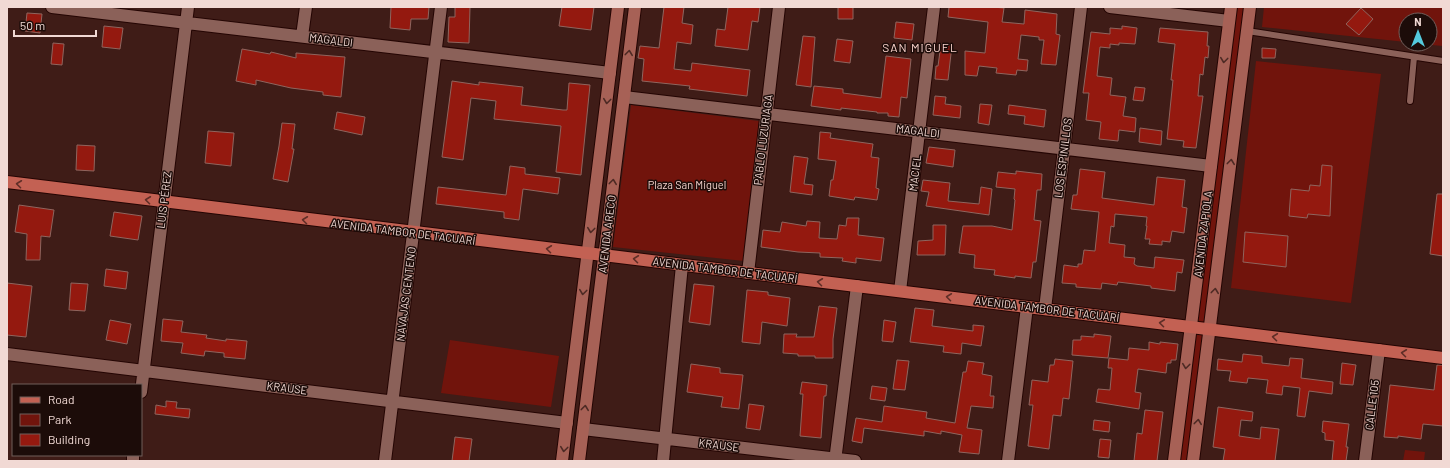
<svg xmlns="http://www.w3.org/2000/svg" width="1450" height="468" font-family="Barlow,sans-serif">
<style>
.green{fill:#71140c}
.building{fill:#94190f;stroke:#8f655e}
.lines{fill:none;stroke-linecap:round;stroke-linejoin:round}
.service-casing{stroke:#240503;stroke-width:8}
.minor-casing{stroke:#240503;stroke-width:14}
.secondary-casing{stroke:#240503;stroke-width:14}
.primary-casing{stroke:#240503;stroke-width:14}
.service{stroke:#8b6159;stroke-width:6}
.minor{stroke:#8b6159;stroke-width:12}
.secondary{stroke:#a76156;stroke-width:12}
.primary{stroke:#c36153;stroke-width:12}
.oneway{stroke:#4d2a24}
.oneway2{stroke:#5f2e27}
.labels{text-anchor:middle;stroke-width:3;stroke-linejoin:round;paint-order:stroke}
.street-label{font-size:11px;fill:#f1d9d4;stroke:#1c0c09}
.park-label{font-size:11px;fill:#f1d0ca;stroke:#1c0c09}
.neighbourhood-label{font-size:12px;letter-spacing:1px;fill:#f9d2cb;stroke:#1c0c09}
</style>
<rect width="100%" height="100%" fill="#3f1c17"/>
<path class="green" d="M1237,7H1244L1187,461H1180Z
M1264,7H1443V46L1420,44H1430V20H1406V42L1262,27Z
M1256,61L1381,74L1351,303L1231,288Z
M631,105L759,121L744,261L613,247Z
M450,340L559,356L551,407L441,393Z
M1405,450L1425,452L1424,461H1403Z"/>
<path class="building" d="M391,7H429L428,19H411L410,30L390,28Z
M455,7H470L469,43L448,42L449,17H455Z
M562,7H594L591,30L559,26Z
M664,7H684L682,23L693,25L691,44L677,42L674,69L691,71L692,63L750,70L747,96L689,89L690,86L642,81L644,59L638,58L640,46L659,48Z
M728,7H760L758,22L752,21L748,50L715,46L717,29L725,30Z
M838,7H853V19H838Z
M949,7H992L1004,8L1002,22L1024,24L1025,10L1057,14L1056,34L1060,35L1056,65L1041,64L1044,40H1039V37L1021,35L1018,59L1028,60L1027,71L1017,70L1016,75L996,73L997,68L979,66L977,76L965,75V51L985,53L988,22L948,17Z
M1361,8L1373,19L1359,35L1346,24Z
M27,13L42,14L40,33L25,31Z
M896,22L914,24L912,40L894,38Z
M104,26L123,28L120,49L102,47Z
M1122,26L1137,28L1135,44L1119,43V45L1110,44V48L1100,47L1097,76L1112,78L1110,95L1126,97L1123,116L1136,118L1135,132L1119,130L1118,141L1099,139L1101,122L1086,120L1089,93H1083L1091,32L1110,34V28L1122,29Z
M1160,28L1208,32L1207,46H1209L1208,58L1205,57L1203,75L1200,74L1198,96H1203L1196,148L1183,147L1184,141L1167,139L1173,80H1171L1175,44L1158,42Z
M803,36L815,37L811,87L796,85Z
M837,39L853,41L850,63L834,61Z
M53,43L64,44L62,65L51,64Z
M941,44L952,45L948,80L935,79L936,66H938Z
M1262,48L1276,49L1275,58H1262Z
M242,49L270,54L271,52L296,58V53L345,57L341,97L323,95V92L291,88L256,80V85L236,81Z
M886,56L911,59L907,98L901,97L899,117L888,116V113H877V112L841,108V110L811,106L814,86L843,89V93L881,98Z
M452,81L479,85V82L523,87L521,105L563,110H567L569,83L590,85L581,175L556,172L561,126L494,119L496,101L471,98L463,160L442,157Z
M1135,87L1145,88L1143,101L1133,100Z
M935,96L946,97L945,104L961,106L960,118L933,115Z
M980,104L992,105L989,125L978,123Z
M1009,105L1046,110L1044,127L1024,124L1025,116L1008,114Z
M337,112L365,117L362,135L334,129Z
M282,123L295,124L292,149H294L288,182L273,179L279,146Z
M1140,128L1162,131L1161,145L1139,142Z
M208,131L234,133L231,166L205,163Z
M820,132L831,133L830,138L873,144L871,157L879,158L876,188L879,189L877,200L855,197L854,200L829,196L831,180H833L836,161L818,159Z
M77,145L95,146L94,171L76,170Z
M929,147L955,150L953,167L926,163Z
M794,156L808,158L804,184L813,185L812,195L790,192Z
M1322,165L1332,166L1330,216L1308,214L1307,218L1289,216L1291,189L1309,191L1310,185L1320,186Z
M510,166L525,168V174L560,178L558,194L523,189L519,220L504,218V212L436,204L438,187L506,195Z
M1080,169L1105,172L1102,198L1154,205L1157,177L1185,180L1182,207L1187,208L1184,233L1172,231L1170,242L1162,241V245L1149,244L1150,239H1145L1147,226H1146L1147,217L1115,214L1114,227L1111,226L1109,243L1125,245L1124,257L1135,258L1134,264L1137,266L1154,268L1155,257L1184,260L1182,273L1177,272L1175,291L1151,288V286L1118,282L1117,285L1102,283L1101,289L1076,287V284L1062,283L1064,265L1078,267V264H1082L1084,250L1095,251L1099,212L1071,209L1073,195H1077Z
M1016,171L1042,174L1041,190H1037L1034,220L1041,221L1036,262H1033L1031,278L1015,276V278L994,275L995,270L974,268L975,255L959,253L963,226H992L1012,230L1015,200L1014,199L1015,189L996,187L998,172L1016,174Z
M923,180L950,183L948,201L979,204L981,187L992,189L989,215L926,206L929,192L921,191Z
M1437,194H1443V256L1430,254Z
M19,205L54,210L50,237L41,236L40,260H26L27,234L15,232Z
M114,212L142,216L138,240L110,236Z
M847,218H859L858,235L884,238L881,261L856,258V263L842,261L843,258L820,257V253L798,252L761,247L763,230L780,232L782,222L806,226L807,221L820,222L819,238L837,239L839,225L846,226Z
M933,225H946L945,255H917L918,241L933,240Z
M1245,232L1288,236L1286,267L1243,262Z
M106,269L128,272L126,289L104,286Z
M7,283L32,286L26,337L7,335Z
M71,283L88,284L85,311L69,310Z
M694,284L714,286L710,325L689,322Z
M747,290L768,292V295L790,298L787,326L762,322L760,344L742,342Z
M819,306L837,308L833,339V358H815V356H798V354L783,353L784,334H797L796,337H814Z
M915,308L934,310L932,326L973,331V325L984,326L981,346L962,343L961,354L943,352L944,346L910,342Z
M163,319L183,321L181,332L207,335L206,338L226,341V339L247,341L245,359L224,357V353L205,351L204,356L181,353L183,343L161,341Z
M110,320L131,324L127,344L106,340Z
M884,320L896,322L893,342L882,341Z
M1094,334L1111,336L1108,358L1072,355L1073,340H1081V336L1094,337Z
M1149,342L1160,344V342L1178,344L1176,360H1171V363H1167L1166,373L1138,369L1135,392L1141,393L1139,409L1096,402L1098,389L1110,390L1112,368H1108L1109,358L1128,360L1129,348L1149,350Z
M1243,354L1262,356V363L1289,366L1290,358L1303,359L1301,378L1333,382L1332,394L1309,391L1305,417L1297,416L1300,388L1283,386L1282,395L1266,393L1268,380L1248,378L1247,383L1229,381L1231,371L1217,370L1218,359L1242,362Z
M1055,359L1073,361L1069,399L1063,398L1061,416L1053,415L1049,449L1028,446L1033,405H1029L1032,380L1048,382L1050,365H1054Z
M897,360L909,361L905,390L893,389Z
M968,361L984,363L982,374L992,376L990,396H994L993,408L971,406L967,428L982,430L979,454L959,452L962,435L941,431V434L924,431V436L864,428L862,443L852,441L856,418L882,422L884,406L927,412L926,418L955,423L963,372H966Z
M1342,363L1356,365L1353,385L1340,384Z
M691,364L720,368V373L743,375L739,409L721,407L723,397L687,392Z
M1437,365H1443V426L1423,424L1421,439L1398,436V438L1384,437L1390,385L1434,390Z
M802,382L827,385L826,396H824L821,438L800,436L803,394H800Z
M872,386L887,388L885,401L870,399Z
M166,401L177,402L176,408L190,409L189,418L155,414L156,405L166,407Z
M749,404L764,406L760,430L746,428Z
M1218,407L1253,412L1252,421L1241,420L1239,436L1260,439L1261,427L1279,429L1275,461H1223L1225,449L1213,447Z
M1145,410L1163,412L1157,461H1134L1137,433L1142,434Z
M1094,420L1110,422L1109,432L1093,430Z
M1323,421L1349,424L1346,447H1348L1346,461H1332L1334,441L1325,440V433L1322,432Z
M455,437L472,439L469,461H452Z
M1100,439L1111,440L1109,458L1098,457Z"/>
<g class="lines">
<g class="service-casing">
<path id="service" d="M1247,31L1443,61
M1410,101L1414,57"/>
</g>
<g class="minor-casing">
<path id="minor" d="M52,7L610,73
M1110,7L1229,21
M302,36L306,7
M624,97L1211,166
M748,273L779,7
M900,291L934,7
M1045,309L1081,7
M7,354L567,423
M141,392L188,7
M583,429L855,461
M133,461V455
M385,461L441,7
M663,461L682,265
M835,461L857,286
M1008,461L1027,307
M1365,461L1379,350"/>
</g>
<g class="secondary-casing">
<path id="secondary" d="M562,461L618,7
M579,461L635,7
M1174,461L1231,7
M1193,461L1250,7"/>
</g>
<g class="primary-casing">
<path id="primary" d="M7,182C485,243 964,299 1443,358"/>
</g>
<use href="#service" class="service"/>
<use href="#minor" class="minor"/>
<use href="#secondary" class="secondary"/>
<use href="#primary" class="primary"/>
</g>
<defs><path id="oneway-chevron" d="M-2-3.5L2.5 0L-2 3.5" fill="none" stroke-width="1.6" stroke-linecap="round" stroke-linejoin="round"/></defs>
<g class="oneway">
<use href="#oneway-chevron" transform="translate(629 53) rotate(-83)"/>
<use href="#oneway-chevron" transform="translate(1224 60) rotate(97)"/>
<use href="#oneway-chevron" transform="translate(607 101) rotate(97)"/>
<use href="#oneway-chevron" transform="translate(1231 162) rotate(-83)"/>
<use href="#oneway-chevron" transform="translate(613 182) rotate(-83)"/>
<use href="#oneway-chevron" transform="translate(591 230) rotate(97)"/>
<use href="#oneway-chevron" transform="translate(1215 291) rotate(-83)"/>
<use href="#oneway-chevron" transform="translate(583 292) rotate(97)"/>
<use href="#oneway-chevron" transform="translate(1186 366) rotate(97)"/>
<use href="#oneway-chevron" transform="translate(585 408) rotate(-83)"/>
<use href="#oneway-chevron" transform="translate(1198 422) rotate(-83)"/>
<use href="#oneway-chevron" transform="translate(564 449) rotate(97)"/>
</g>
<g class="oneway2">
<use href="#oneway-chevron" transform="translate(19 184) rotate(-173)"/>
<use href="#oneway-chevron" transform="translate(148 200) rotate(-173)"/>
<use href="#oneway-chevron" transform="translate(305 220) rotate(-173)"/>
<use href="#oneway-chevron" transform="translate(549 249) rotate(-173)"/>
<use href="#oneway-chevron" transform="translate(636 259) rotate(-173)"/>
<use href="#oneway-chevron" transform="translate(820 282) rotate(-173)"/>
<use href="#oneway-chevron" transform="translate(949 297) rotate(-173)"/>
<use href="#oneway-chevron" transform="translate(1162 323) rotate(-173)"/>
<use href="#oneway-chevron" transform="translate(1275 337) rotate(-173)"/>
<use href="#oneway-chevron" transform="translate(1404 353) rotate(-173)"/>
</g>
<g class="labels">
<g class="street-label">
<text transform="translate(331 40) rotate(7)" y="4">MAGALDI</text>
<text transform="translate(918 131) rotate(7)" y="4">MAGALDI</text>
<text transform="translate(763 140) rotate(-83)" y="4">PABLO LUZURIAGA</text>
<text transform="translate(1063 158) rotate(-83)" y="4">LOS ESPINILLOS</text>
<text transform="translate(915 173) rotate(-83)" y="4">MACIEL</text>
<text transform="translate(164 200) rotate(-83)" y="4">LUIS PÉREZ</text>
<text transform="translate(403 232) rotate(7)" y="4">AVENIDA TAMBOR DE TACUARÍ</text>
<text transform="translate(607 234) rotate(-83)" y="4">AVENIDA ARECO</text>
<text transform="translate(1203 234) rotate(-83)" y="4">AVENIDA ZAPIOLA</text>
<text transform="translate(725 270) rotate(7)" y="4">AVENIDA TAMBOR DE TACUARÍ</text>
<text transform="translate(406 294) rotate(-83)" y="4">NAVAJAS CENTENO</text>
<text transform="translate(1047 309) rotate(7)" y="4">AVENIDA TAMBOR DE TACUARÍ</text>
<text transform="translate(287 388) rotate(7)" y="4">KRAUSE</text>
<text transform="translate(1372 405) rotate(-83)" y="4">CALLE 105</text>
<text transform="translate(719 445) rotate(7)" y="4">KRAUSE</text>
</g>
<g class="park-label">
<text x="687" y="189">Plaza San Miguel</text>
</g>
<g class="neighbourhood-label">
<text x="920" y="52">SAN MIGUEL</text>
</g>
</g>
<rect width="1450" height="468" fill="none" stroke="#f1d9d4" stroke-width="16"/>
<rect x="12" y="384" width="130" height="72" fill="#1c0c09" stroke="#715e5a"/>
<rect x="20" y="397" width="20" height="6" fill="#c36153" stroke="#715e5a"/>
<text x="48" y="404" font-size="12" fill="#f1d9d4">Road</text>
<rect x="20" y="414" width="20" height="12" fill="#71140c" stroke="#715e5a"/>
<text x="48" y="424" font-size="12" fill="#f1d9d4">Park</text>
<rect x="20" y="434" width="20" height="12" fill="#94190f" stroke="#715e5a"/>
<text x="48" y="444" font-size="12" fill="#f1d9d4">Building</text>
<g transform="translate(1418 32)"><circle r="19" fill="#1c0c09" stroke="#715e5a"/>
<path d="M0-3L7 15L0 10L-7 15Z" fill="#54cadd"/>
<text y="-6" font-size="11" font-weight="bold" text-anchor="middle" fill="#f1d9d4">N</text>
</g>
<path d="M14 30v6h82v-6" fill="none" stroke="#f1d9d4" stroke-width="2"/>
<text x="20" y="30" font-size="12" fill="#f1d9d4" stroke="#1c0c09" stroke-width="3" paint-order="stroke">50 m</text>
</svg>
